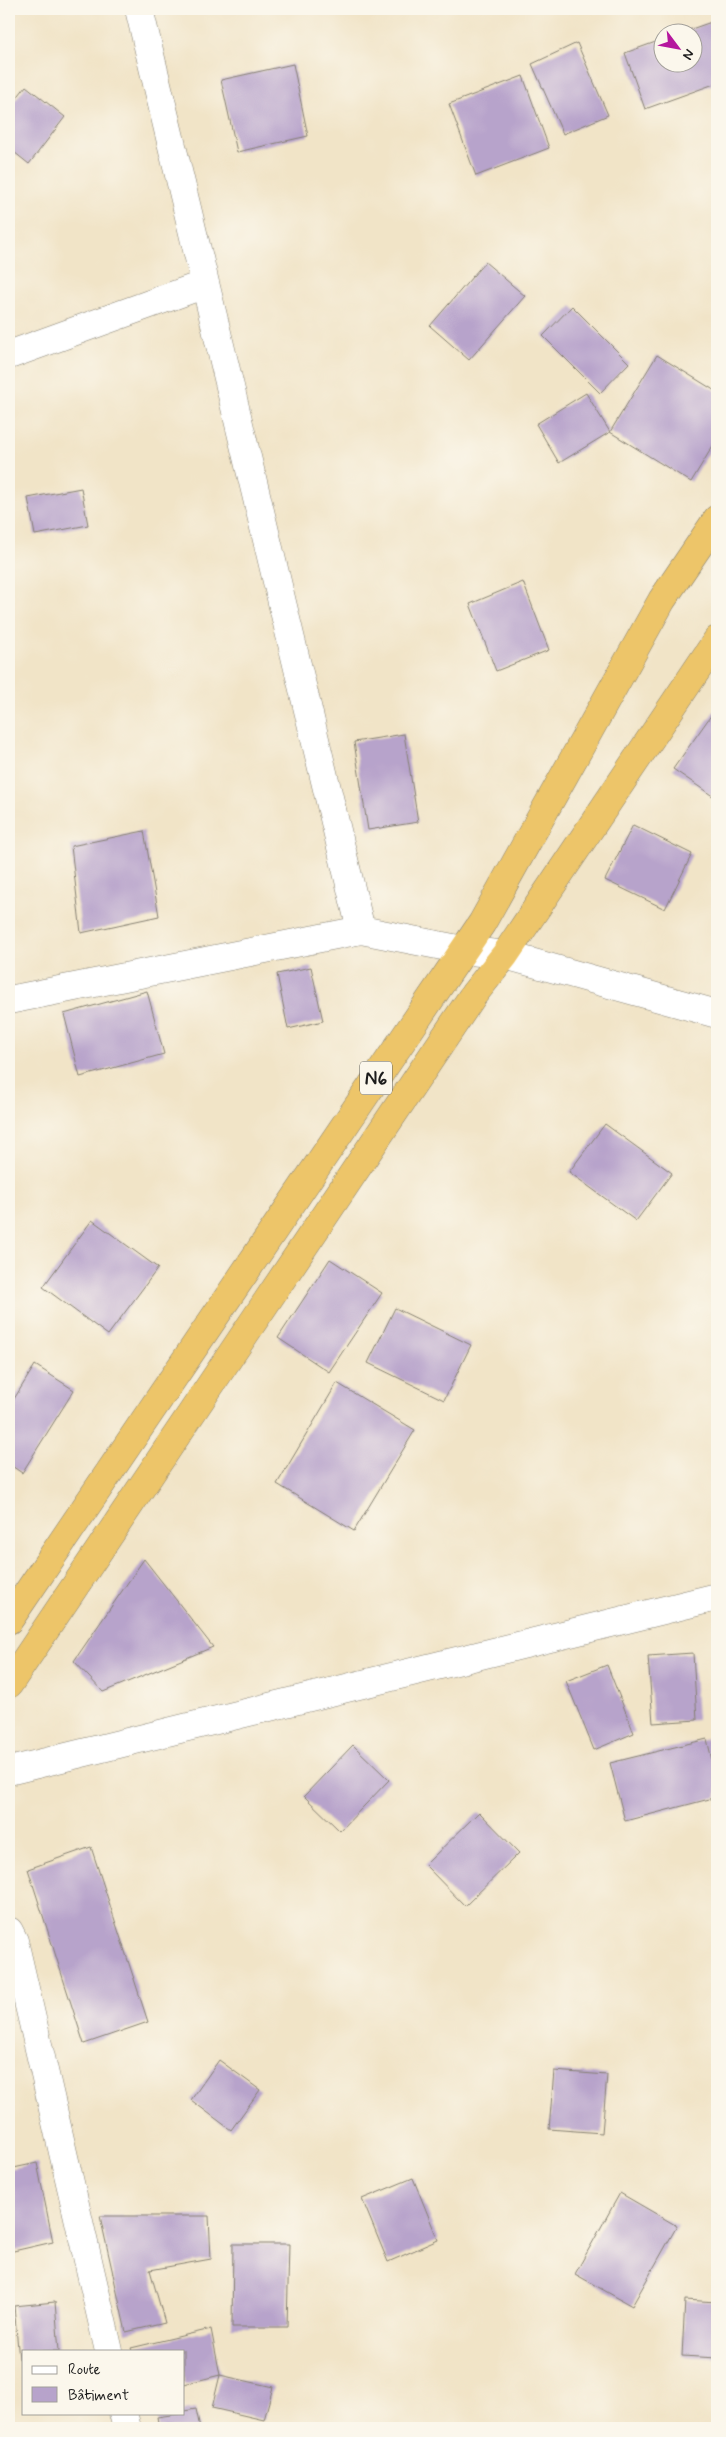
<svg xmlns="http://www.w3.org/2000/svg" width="726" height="2437" font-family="Mynerve,sans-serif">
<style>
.building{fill:#b7a3cb}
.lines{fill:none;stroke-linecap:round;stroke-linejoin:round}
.street-casing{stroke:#868072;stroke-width:29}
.highway-casing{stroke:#868072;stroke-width:29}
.street{stroke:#fff;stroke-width:28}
.highway{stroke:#edc569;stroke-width:28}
.labels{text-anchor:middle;stroke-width:4.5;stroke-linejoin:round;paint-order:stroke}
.shield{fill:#fbf7ec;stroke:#5f5e5a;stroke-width:1}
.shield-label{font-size:19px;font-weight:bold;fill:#1c1c1c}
</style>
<rect width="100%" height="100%" fill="#fbf7ec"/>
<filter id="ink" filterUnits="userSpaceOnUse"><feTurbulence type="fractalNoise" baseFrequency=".02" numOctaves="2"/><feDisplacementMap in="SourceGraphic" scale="10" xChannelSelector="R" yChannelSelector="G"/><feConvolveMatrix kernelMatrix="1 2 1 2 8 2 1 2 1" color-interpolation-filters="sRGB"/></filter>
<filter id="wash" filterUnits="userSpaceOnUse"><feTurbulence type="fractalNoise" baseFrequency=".0096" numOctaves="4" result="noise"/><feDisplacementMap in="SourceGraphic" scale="20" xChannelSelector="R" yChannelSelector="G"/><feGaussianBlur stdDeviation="1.12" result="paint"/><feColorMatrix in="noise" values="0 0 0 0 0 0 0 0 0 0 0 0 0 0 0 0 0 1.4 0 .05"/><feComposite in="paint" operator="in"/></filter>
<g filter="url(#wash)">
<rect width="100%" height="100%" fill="#f1e4c7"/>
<g id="blocks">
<path class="building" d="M717,20V83L645,109L625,53L664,39V62H694V32H683Z
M577,43L608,115L563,134L532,64Z
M293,64L308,136L237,152L221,80Z
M523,76L549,148L476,176L449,104Z
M26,86L65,117L29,164L9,148V108Z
M485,262L525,296L469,360L430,326Z
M572,306L629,363L600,393L543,336Z
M657,355L717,392V439L691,482L610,432Z
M586,393L610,432L559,463L536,424Z
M81,488L88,525L35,535L28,498Z
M523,582L549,650L496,671L470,604Z
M717,707V799L673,769Z
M404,734L418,822L368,830L354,742Z
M633,825L692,854L665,909L605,880Z
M144,831L159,916L81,933L71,846Z
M311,967L323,1021L288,1029L277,974Z
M147,991L164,1054L80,1077L64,1014Z
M605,1124L672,1173L636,1221L569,1172Z
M92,1220L158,1268L108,1335L43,1287Z
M330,1259L382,1293L329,1372L278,1338Z
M395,1308L471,1345L444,1400L368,1363Z
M35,1365L74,1390L22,1473L9,1464V1407Z
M337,1383L415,1430L354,1531L277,1484Z
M144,1559L213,1647L103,1692L74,1661Z
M693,1653L697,1720L653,1723L648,1656Z
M607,1665L634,1733L594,1750L566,1681Z
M707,1739L717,1781V1797L625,1821L610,1763Z
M353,1745L389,1780L340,1831L304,1796Z
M479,1812L519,1853L465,1906L425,1865Z
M91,1847L148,2022L84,2044L28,1869Z
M219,2060L260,2090L231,2130L191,2100Z
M554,2071L607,2075L602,2133L549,2129Z
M37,2163L53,2242L9,2252V2169Z
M413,2178L438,2240L388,2262L362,2199Z
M620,2193L677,2226L632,2306L575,2274Z
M100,2216H209L211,2259L150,2270L165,2323L126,2332Z
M233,2244H289L287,2327H232Z
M685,2300L717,2302V2358L682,2356Z
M55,2302L59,2351H24V2358L19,2359L14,2306Z
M211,2329L220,2375L184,2384V2351H132L131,2348Z
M220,2375L273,2387L264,2420L212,2408Z
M196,2409L200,2428H159L157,2417L184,2413V2411Z"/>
</g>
</g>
<g filter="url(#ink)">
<use href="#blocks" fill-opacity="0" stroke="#868072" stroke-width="1"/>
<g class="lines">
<g class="street-casing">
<path id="street" d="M139,9L361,930L463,950L505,955L717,1014
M9,355L205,284
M9,1000L361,930
M9,1771L717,1597
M9,1931L14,1941L109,2351
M123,2413L127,2428"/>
</g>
<g class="highway-casing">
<path id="highway" d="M9,1620L482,923L662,600L717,519
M9,1684L474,994L505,955L717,640"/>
</g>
<use href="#street" class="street"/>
<use href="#highway" class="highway"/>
</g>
</g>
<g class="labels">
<rect class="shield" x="360" y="1061.5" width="32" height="33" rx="4"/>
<g class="shield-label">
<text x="376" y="1085">N6</text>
</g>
</g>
<rect width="726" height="2437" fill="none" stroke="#fbf7ec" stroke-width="30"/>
<rect x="22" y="2350" width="162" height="65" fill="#fbf7ec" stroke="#a29f99"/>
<rect x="32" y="2366" width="25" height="8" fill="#ffffff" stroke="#a29f99"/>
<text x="68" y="2374" font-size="15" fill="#1c1c1c">Route</text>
<rect x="32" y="2387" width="25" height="15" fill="#b7a3cb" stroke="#a29f99"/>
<text x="68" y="2400" font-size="15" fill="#1c1c1c">Bâtiment</text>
<g transform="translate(678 48) rotate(122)"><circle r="24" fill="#fbf7ec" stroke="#a29f99"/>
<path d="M0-4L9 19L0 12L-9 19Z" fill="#b5179e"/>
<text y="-8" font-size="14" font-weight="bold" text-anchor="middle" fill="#1c1c1c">N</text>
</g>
</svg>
